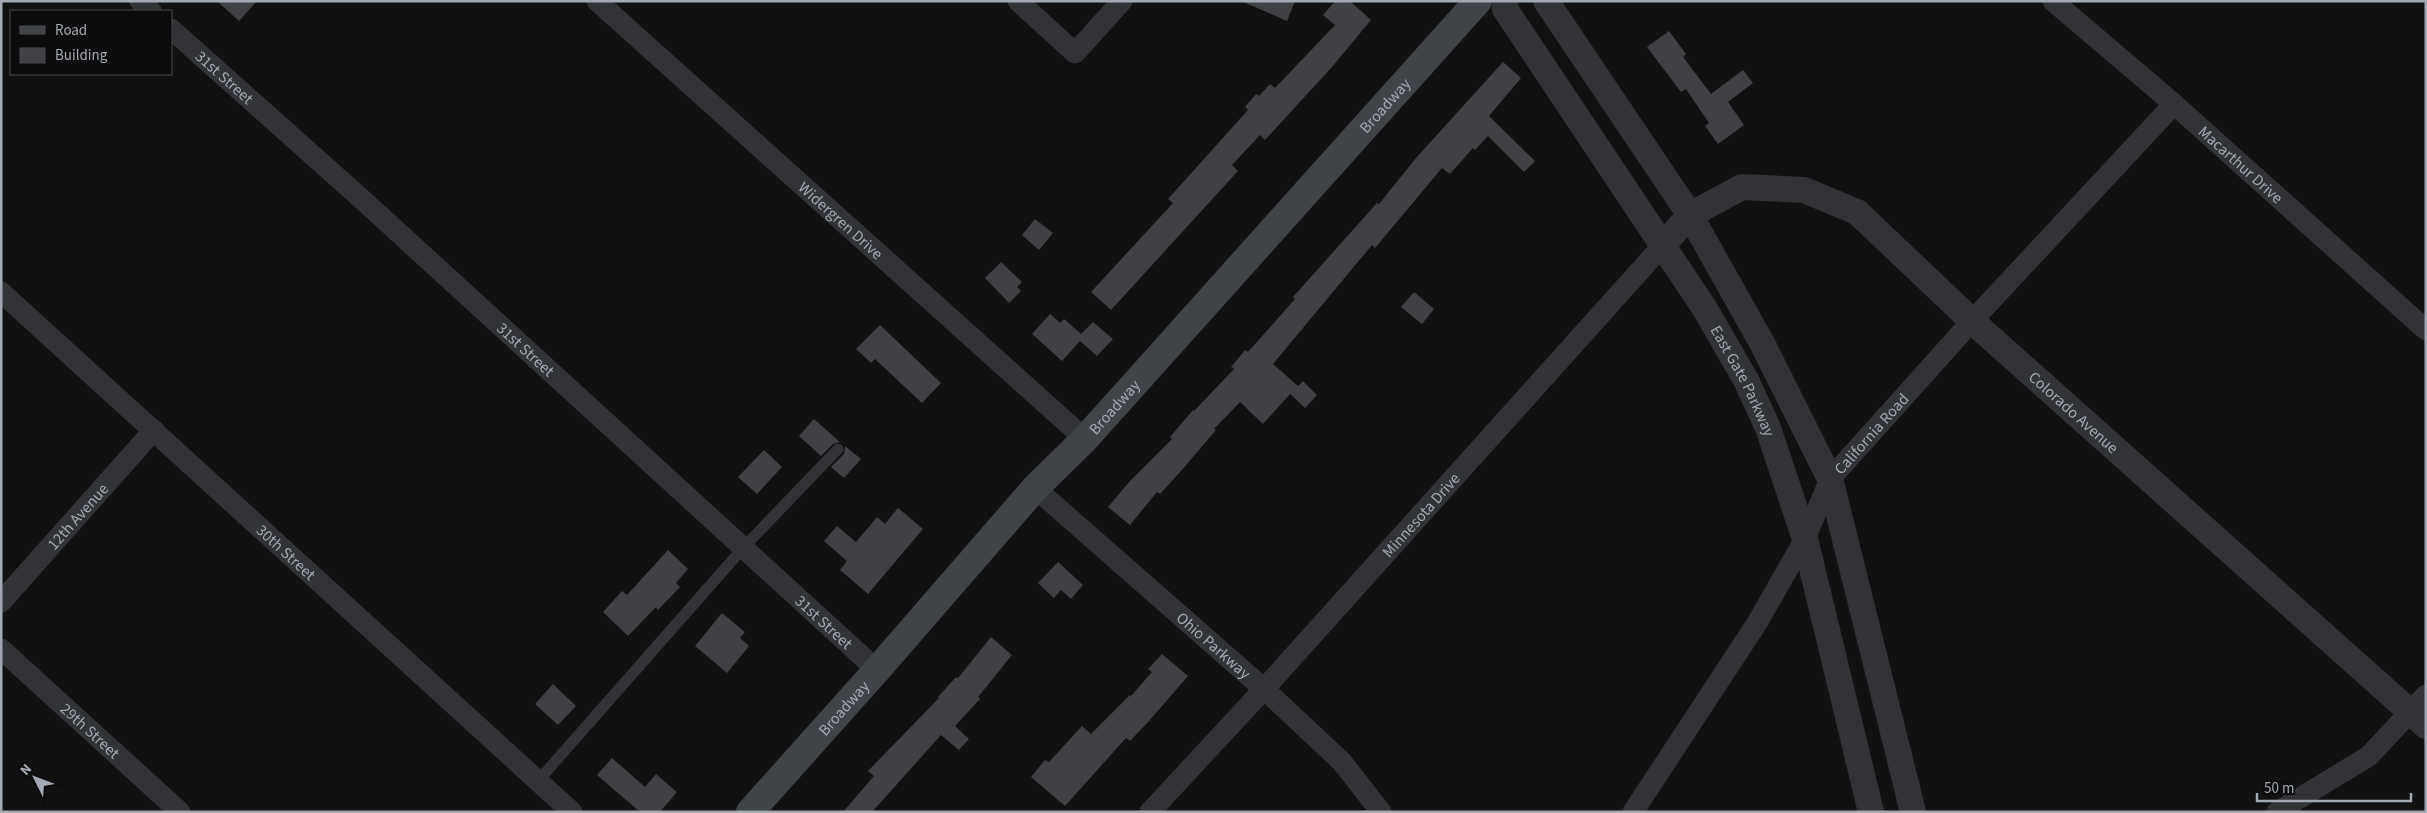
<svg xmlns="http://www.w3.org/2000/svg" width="2427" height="813" font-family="'Source Sans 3',sans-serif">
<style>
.building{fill:#404145}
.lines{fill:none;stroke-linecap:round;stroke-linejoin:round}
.service{stroke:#323337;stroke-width:11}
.minor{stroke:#323337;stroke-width:21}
.tertiary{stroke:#323337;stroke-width:26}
.secondary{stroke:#404347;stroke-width:28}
.labels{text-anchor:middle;stroke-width:4;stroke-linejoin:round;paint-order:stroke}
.street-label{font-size:16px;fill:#a3a9b2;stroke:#0c0c0d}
</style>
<rect width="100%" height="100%" fill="#111112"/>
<path class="building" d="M217,1H257L239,21Z
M1241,1H1295L1287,21Z
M1335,1H1350L1371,20L1332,67L1265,140L1260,135L1232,165L1238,171L1111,310L1091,292L1173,203L1168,199L1248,110L1245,107L1256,94L1259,96L1270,84L1275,88L1335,25L1323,15Z
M1669,31L1686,54L1683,57L1711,94L1743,70L1753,83L1728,102L1744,125L1718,144L1705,126L1709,123L1686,89L1681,92L1647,47Z
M1503,62L1521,78L1489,116L1535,161L1524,172L1488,136L1475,150L1473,148L1450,174L1442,168L1375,248L1372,245L1273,364L1298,386L1303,381L1317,395L1305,408L1290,394L1263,424L1240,402L1214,429L1216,430L1181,471L1160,494L1157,492L1130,525L1108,507L1130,481L1172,439L1170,437L1193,410L1194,411L1234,369L1231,367L1245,350L1248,352L1295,299L1293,297L1377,203L1379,204L1416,158Z
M1035,219L1053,233L1039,250L1022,235Z
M1001,262L1022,282L1017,287L1021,291L1009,303L985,278Z
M1414,292L1434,309L1422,324L1401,307Z
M1050,314L1060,323L1064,319L1081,334L1093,322L1113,339L1097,356L1080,341L1062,361L1032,334Z
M880,325L941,383L922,403L875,359L871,363L856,349Z
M814,419L840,442L833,444L821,456L799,436Z
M845,446L861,459L844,478L831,467L844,454Z
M764,450L782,467L757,494L738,477Z
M898,508L923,529L868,594L840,570L847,561L824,541L837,526L856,542L877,517L885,524Z
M668,550L688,569L676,583L680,587L658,610L656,607L628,636L603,612L622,591L627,595Z
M1058,562L1083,585L1071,599L1061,590L1054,598L1038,583Z
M722,613L745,632L740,638L749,646L727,673L695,646Z
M991,637L1012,655L978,697L980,699L955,726L969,739L959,750L941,735L872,812H843L874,776L868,771L939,698L938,697L956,677L958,678Z
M1162,654L1188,676L1149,721L1130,741L1126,738L1065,806L1031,777L1045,760L1049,762L1082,726L1091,734L1130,695L1131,696L1152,672L1148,669Z
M553,684L576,706L558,725L535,704Z
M612,758L645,787L656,774L677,792L660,812H640L597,775Z"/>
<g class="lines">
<path class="service" d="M538,781L744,547L838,449"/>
<g class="minor">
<path d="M140,1L151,11"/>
<path id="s1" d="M597,1L1085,439"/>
<path d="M1018,1L1075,53L1122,1"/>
<path id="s2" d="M2053,1L2174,104L2426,330"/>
<path id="s3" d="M171,29L365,202L877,670"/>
<path id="s4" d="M1,292L572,812"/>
<path id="s5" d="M1035,488L1264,689L1342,762L1381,812"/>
<path id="s6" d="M1,602L154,430"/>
<path id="s7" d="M1,649L180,812"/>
<path id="s8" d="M1150,812L1264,689L1663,245"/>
<path id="s9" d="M1633,812L1757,623L1805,539L1830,479L1972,321L2174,104"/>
<path d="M2277,812L2369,756L2426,695"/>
</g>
<g class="tertiary">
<path id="s10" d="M1505,1V9L1705,309L1746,380L1768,428L1805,539L1871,812"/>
<path d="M1546,1L1690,215L1762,343L1830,479L1913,812"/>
<path id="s11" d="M1663,245L1690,215L1742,187L1804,190L1857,212L1972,321L2426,726"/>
</g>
<path class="secondary" id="s12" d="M750,812L877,670L1035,488L1085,439L1478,1"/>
</g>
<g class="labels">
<g class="street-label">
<text dy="6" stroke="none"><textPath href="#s3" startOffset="72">31st Street</textPath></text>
<text dy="6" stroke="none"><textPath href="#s12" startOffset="950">Broadway</textPath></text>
<text dy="6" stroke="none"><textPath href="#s2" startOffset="249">Macarthur Drive</textPath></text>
<text dy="6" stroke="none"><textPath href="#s1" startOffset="328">Widergren Drive</textPath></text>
<text dy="6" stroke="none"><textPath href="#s3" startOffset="478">31st Street</textPath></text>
<text dy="6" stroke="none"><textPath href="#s10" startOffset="450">East Gate Parkway</textPath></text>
<text dy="6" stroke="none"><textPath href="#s12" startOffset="545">Broadway</textPath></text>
<text dy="6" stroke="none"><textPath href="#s11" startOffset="514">Colorado Avenue</textPath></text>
<text dy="6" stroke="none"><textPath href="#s9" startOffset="449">California Road</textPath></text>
<text dy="6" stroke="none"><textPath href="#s8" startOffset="402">Minnesota Drive</textPath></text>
<text dy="6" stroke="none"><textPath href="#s6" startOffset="115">12th Avenue</textPath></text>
<text dy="6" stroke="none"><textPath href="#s4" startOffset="386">30th Street</textPath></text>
<text dy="6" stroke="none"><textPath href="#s3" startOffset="882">31st Street</textPath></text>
<text dy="6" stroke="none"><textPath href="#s5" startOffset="238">Ohio Parkway</textPath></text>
<text dy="6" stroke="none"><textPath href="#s12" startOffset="140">Broadway</textPath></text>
<text dy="6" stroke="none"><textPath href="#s7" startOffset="121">29th Street</textPath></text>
</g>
</g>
<rect width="2427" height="813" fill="none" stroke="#a3a9b2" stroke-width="5"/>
<rect x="10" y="10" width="162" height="65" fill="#0c0c0d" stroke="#484b4f"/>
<rect x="20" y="26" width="25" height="8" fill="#404347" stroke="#484b4f"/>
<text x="55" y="35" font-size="15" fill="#a3a9b2">Road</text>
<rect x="20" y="48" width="25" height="15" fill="#404145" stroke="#484b4f"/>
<text x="55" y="60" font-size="15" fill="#a3a9b2">Building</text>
<g transform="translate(35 778) rotate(312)" stroke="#0c0c0d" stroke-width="4" paint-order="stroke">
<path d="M0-4L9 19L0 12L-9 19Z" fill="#a3a9b2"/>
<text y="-8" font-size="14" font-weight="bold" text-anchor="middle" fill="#a3a9b2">N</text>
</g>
<path d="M2257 793v8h154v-8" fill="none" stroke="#a3a9b2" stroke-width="2.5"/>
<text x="2264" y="793" font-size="15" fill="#a3a9b2" stroke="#0c0c0d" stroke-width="4" paint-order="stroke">50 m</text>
</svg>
